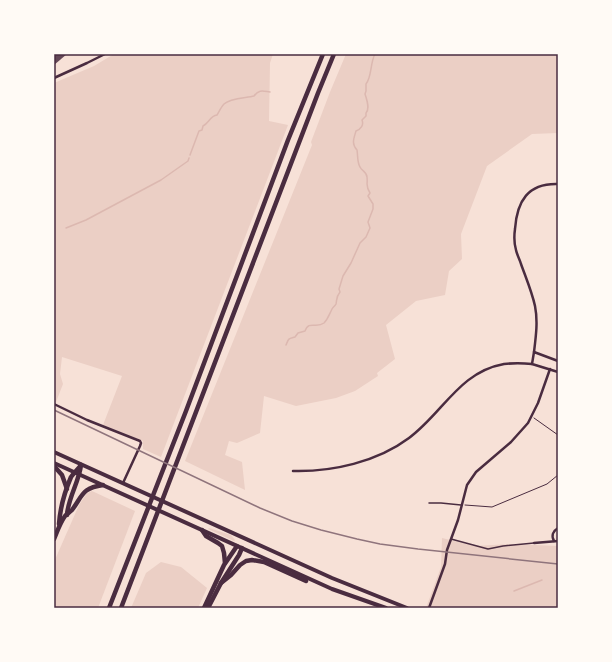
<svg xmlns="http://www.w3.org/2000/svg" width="612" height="662" font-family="Poppins,sans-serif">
	<rect width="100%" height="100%" fill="#f7e1d7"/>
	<g fill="#ebcfc5">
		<path d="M114 54H273L270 63 269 121 288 125 161 457 143 449V441L103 425 122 376 62 357 60 374 63 384 56 402H54V83L94 66Z"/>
		<path d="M346 54H558V133L532 134 487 166 461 234 462 259 449 271 445 295 416 301 386 325 395 359 377 373 378 376 355 391 336 398 296 406 264 396 260 433 237 443 229 441 225 455 242 462 245 490 185 461 312 145 311 142 330 92Z"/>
		<path d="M92 491 135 511 98 608H54V562L79 505 87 493Z"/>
		<path d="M209 528 231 535 235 540 234 541 208 529Z"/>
		<path d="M442 538 475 546 511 544 558 546V608H426L441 567Z"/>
		<path d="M161 562 181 567 207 588 198 608H131L146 573Z"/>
	</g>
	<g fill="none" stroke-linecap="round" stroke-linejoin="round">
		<g stroke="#dcb8b0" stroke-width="1.5">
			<path d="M190 155 199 131 202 130 203 126C209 123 210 116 217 115 219 112 221 107 224 104 230 98 246 98 254 96 259 89 263 91 270 92"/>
			<path d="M66 228 86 220 161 180 188 161 189 158"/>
			<path d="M286 345C289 338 288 339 295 337L298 333 305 331C309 320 316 329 324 323 328 319 329 315 332 309 333 307 335 306 336 304 337 299 336 297 340 292L339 289 343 276 351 263 360 243 366 237 370 228 368 222 373 209V204L368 196 370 193C365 185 368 185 367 177 367 172 362 171 360 167 357 162 358 156 357 150 351 144 354 138 356 131 361 129 364 125 362 120L366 116V113C370 109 367 100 365 94L366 91V84C372 77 370 63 375 54"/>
			<path d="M514 591 542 580"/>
		</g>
	</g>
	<path fill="#644757" d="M54 54H67L54 65Z"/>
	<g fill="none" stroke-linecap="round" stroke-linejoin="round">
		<g stroke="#4a2c40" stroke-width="1">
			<path d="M534 418 558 435"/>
			<path d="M465 505 492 507 547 484 558 475"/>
		</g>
		<g stroke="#4a2c40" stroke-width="1.5">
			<path d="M429 503H441L461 505"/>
			<path d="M451 539 488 549 503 546 534 543"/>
		</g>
		<g stroke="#4a2c40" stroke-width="2.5">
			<path d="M54 78 87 63 105 54"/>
			<path d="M534 352C536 336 538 321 535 306 532 292 526 278 521 264 520 260 517 255 516 250 514 243 514 236 515 229 517 201 528 183 558 184"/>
			<path d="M558 361 534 352 532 364 558 372"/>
			<path d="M54 404 87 420 140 441 141 443 140 446 123 483"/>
			<path d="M293 471C332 472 377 462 409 438 443 413 459 372 504 364 513 363 522 363 532 364"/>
			<path d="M554 541C551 536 553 531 558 528"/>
			<path d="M534 543 558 541"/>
			<path d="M429 608 445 564 447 550 458 520 467 485 476 472 511 442 528 423 538 403 550 369"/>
		</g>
		<g stroke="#4a2c40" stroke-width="4">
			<path d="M54 452 332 578 407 608"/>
			<path d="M54 463 332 589 386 608"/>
		</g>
		<g stroke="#4a2c40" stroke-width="4.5">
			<path d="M54 466 62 475 67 489"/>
			<path d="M67 515C68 498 79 482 81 465"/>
			<path d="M59 524C60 510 65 491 71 477 74 473 78 469 81 465"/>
			<path d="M202 530 206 536 218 543 222 546 224 553 225 563"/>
			<path d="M54 539C57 532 60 523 65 516 67 514 70 512 72 510 83 495 82 488 103 485"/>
			<path d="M221 583 231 575 240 565 246 561 252 560 264 562 306 581"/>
			<path d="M109 608 186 411 288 140 323 54"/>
			<path d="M121 608 318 93 334 54"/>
			<path d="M204 608 224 565 237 546"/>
			<path d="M208 608 221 583 239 555 242 548"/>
		</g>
		<path stroke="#8f747c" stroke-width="1.5" d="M54 410 260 508 292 521 321 530 357 539 380 544 418 549 558 564"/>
	</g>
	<rect width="612" height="662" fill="none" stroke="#fffaf5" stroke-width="110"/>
	<rect x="55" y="55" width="502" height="552" fill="none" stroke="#4a2c40" stroke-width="1.5"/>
</svg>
